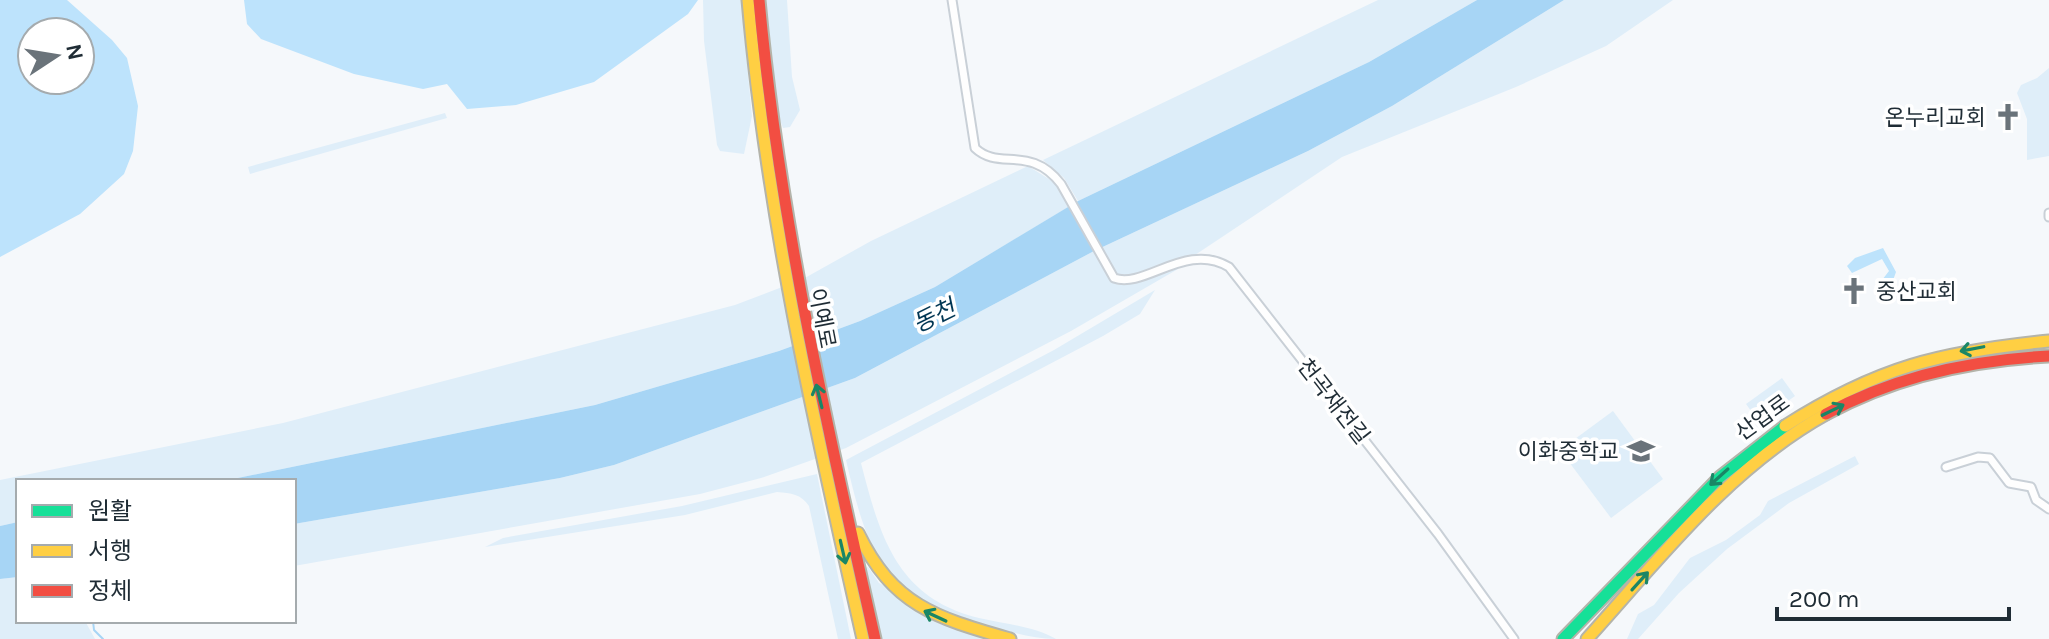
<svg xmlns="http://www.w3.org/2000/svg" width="2049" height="639" font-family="Karla,'Noto Sans KR',sans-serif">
	<rect width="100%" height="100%" fill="#f5f8fb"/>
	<g fill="#dfeef9">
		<path d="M703 0H741L752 116 744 154 720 151 717 145 704 41Z"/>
		<path d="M766 0H787L792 77 800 110 790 127 783 128 778 115Z"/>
		<path d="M1378 0H1477L1369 62 1078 201 1064 178 1043 160Z"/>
		<path d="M1564 0H1673L1606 46 1516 87 1342 157 1195 255 1128 276 1106 273 1118 285 1177 266 1178 269 1071 331 846 448 761 478 700 494 294 566V524L560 478 614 465 855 378 1094 251 1308 151 1392 106Z"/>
		<path d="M2049 68V156L2027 160V119L2017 93 2021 85 2037 78Z"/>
		<path d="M445 113 447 118 250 174 248 167Z"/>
		<path d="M1028 166 1057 184 1070 206 935 287 860 321 779 351 595 405 223 481H18V522L0 526V480L283 423 735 305 803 279 871 241Z"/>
		<path d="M1155 290 1140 314 1103 336 861 463C880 537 897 598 979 618 1005 624 1033 626 1056 639 1033 639 1012 632 990 627 885 603 868 556 846 460L1054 350Z"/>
		<path d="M1782 378 1795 396 1759 422 1746 404Z"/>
		<path d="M1613 411 1663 479 1611 518 1560 450Z"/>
		<path d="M1855 456 1859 464 1789 503 1727 549 1679 593 1638 639H1627L1638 614 1654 605 1690 558 1726 540 1760 515 1768 501Z"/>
		<path d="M817 474 851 639H838L809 506C801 494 791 493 777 492L685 515 485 547 503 538 682 506Z"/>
		<path d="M868 567 879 583 995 639H882L865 568Z"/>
		<path d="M18 577V621H85L95 639H0V579Z"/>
	</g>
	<g fill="#bde3fc" fill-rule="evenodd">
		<path d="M0 0H67L112 40 127 58 138 106 133 151 124 174 80 214 0 257ZM80 32V80H32V32Z"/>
		<path d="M244 0H698L688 14 594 82 516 105 467 109 447 84 423 89 354 74 261 39 247 24Z"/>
		<path d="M1883 248 1896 272 1888 294 1881 292 1879 284 1889 271 1882 259 1852 273 1847 266 1855 258Z"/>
	</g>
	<g fill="#a7d5f5">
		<path d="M1477 0H1564L1392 106 1308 151 1094 251 855 378 614 465 560 478 294 524V481H223L595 405 779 351 860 321 935 287 1078 201 1369 62Z"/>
		<path d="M18 522V577L0 579V526Z"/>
	</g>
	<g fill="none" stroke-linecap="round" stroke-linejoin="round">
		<path stroke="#a7d5f5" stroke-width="2" d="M93 621 94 630 103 639"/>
		<g stroke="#c9d0d7" stroke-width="11">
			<g id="street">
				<path d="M952 0 975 148C999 171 1030 144 1061 184L1114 278C1145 289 1186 241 1229 267L1438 534 1514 639"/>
				<path d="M2049 213V217"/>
				<path d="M1946 467 1978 457 1990 458 2009 483 2031 487 2036 500 2049 509"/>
			</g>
		</g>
		<g stroke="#b4b4aa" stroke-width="15">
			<path id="fast" d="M1563 639 1720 477 1785 426"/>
		</g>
		<g stroke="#b4b4aa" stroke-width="15">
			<g id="slow">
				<path d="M748 0C767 217 815 427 863 639"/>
				<path d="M1785 426C1878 367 1940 352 2049 341"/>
				<path d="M858 533C893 606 937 618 1010 639"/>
				<path d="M1587 639C1660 558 1729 468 1826 414"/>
			</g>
		</g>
		<g stroke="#b4b4aa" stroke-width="15">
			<g id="jam">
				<path d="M759 0C779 217 827 427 875 639"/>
				<path d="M1826 414C1895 376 1971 360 2049 356"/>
			</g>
		</g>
		<use href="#street" stroke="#fefefe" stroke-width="7"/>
		<use href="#fast" stroke="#16e098" stroke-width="11"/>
		<use href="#slow" stroke="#ffcf43" stroke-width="11"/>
		<use href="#jam" stroke="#f24e42" stroke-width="11"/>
	</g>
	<defs><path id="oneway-shaft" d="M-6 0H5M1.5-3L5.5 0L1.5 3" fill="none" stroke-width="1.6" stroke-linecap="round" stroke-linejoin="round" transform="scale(2)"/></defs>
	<g stroke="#1a8666">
		<use href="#oneway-shaft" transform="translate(1972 349) rotate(169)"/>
		<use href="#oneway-shaft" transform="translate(819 396) rotate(-104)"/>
		<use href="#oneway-shaft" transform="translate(1833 410) rotate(-26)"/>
		<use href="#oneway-shaft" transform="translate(1719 477) rotate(138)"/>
		<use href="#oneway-shaft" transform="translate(843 552) rotate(77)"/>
		<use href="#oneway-shaft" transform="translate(1640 581) rotate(-48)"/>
		<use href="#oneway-shaft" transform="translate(935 616) rotate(-155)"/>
	</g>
	<defs>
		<g id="church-bare" transform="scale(2.16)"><path d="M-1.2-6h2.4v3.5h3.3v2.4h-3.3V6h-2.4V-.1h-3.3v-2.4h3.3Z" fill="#6a737a" stroke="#fff" stroke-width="2.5" paint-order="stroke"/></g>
		<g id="school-bare" transform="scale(2.16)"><path d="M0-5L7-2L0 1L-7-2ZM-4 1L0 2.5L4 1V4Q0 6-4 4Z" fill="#6a737a" stroke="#fff" stroke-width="2.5" paint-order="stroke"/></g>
	</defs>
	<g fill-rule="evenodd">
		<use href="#church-bare" x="2008" y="117"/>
		<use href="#church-bare" x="1854" y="291"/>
		<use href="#school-bare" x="1641" y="451"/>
	</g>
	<g text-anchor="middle" stroke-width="7" stroke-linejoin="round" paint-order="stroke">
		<g font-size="22" fill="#1f2c35" stroke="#fff" text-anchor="end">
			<text x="1986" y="125">온누리교회</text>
			<text x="1876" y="299" text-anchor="start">중산교회</text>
			<text x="1619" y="459">이화중학교</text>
		</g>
		<g font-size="22" fill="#1f2c35" stroke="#fff">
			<text transform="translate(823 318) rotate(79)" y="8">이예로</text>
			<text transform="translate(1334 401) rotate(52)" y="8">천곡재전길</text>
			<text transform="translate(1762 417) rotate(-36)" y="8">산업로</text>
		</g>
		<g font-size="24" font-style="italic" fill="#003653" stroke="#fff">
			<text transform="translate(934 316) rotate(-26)" y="8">동천</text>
		</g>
	</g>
	<rect x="16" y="479" width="280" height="144" fill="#ffffff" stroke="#a5abae" stroke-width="2"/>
	<rect x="32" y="505" width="40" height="12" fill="#16e098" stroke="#a5abae" stroke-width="2"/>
	<text x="88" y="519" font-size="24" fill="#1f2c35">원활</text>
	<rect x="32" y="545" width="40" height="12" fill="#ffcf43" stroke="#a5abae" stroke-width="2"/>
	<text x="88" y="559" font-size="24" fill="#1f2c35">서행</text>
	<rect x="32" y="585" width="40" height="12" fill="#f24e42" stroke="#a5abae" stroke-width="2"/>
	<text x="88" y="599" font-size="24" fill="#1f2c35">정체</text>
	<g transform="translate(56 56) rotate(78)"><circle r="38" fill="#ffffff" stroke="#a5abae" stroke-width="2"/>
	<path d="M0-6L14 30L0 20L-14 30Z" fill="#6a737a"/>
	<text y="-12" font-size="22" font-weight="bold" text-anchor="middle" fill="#1f2c35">N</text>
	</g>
	<path d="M1777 607v12h232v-12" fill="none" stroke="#1f2c35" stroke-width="4"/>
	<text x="1789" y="607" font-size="24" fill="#1f2c35" stroke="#ffffff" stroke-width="6" paint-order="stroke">200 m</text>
</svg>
